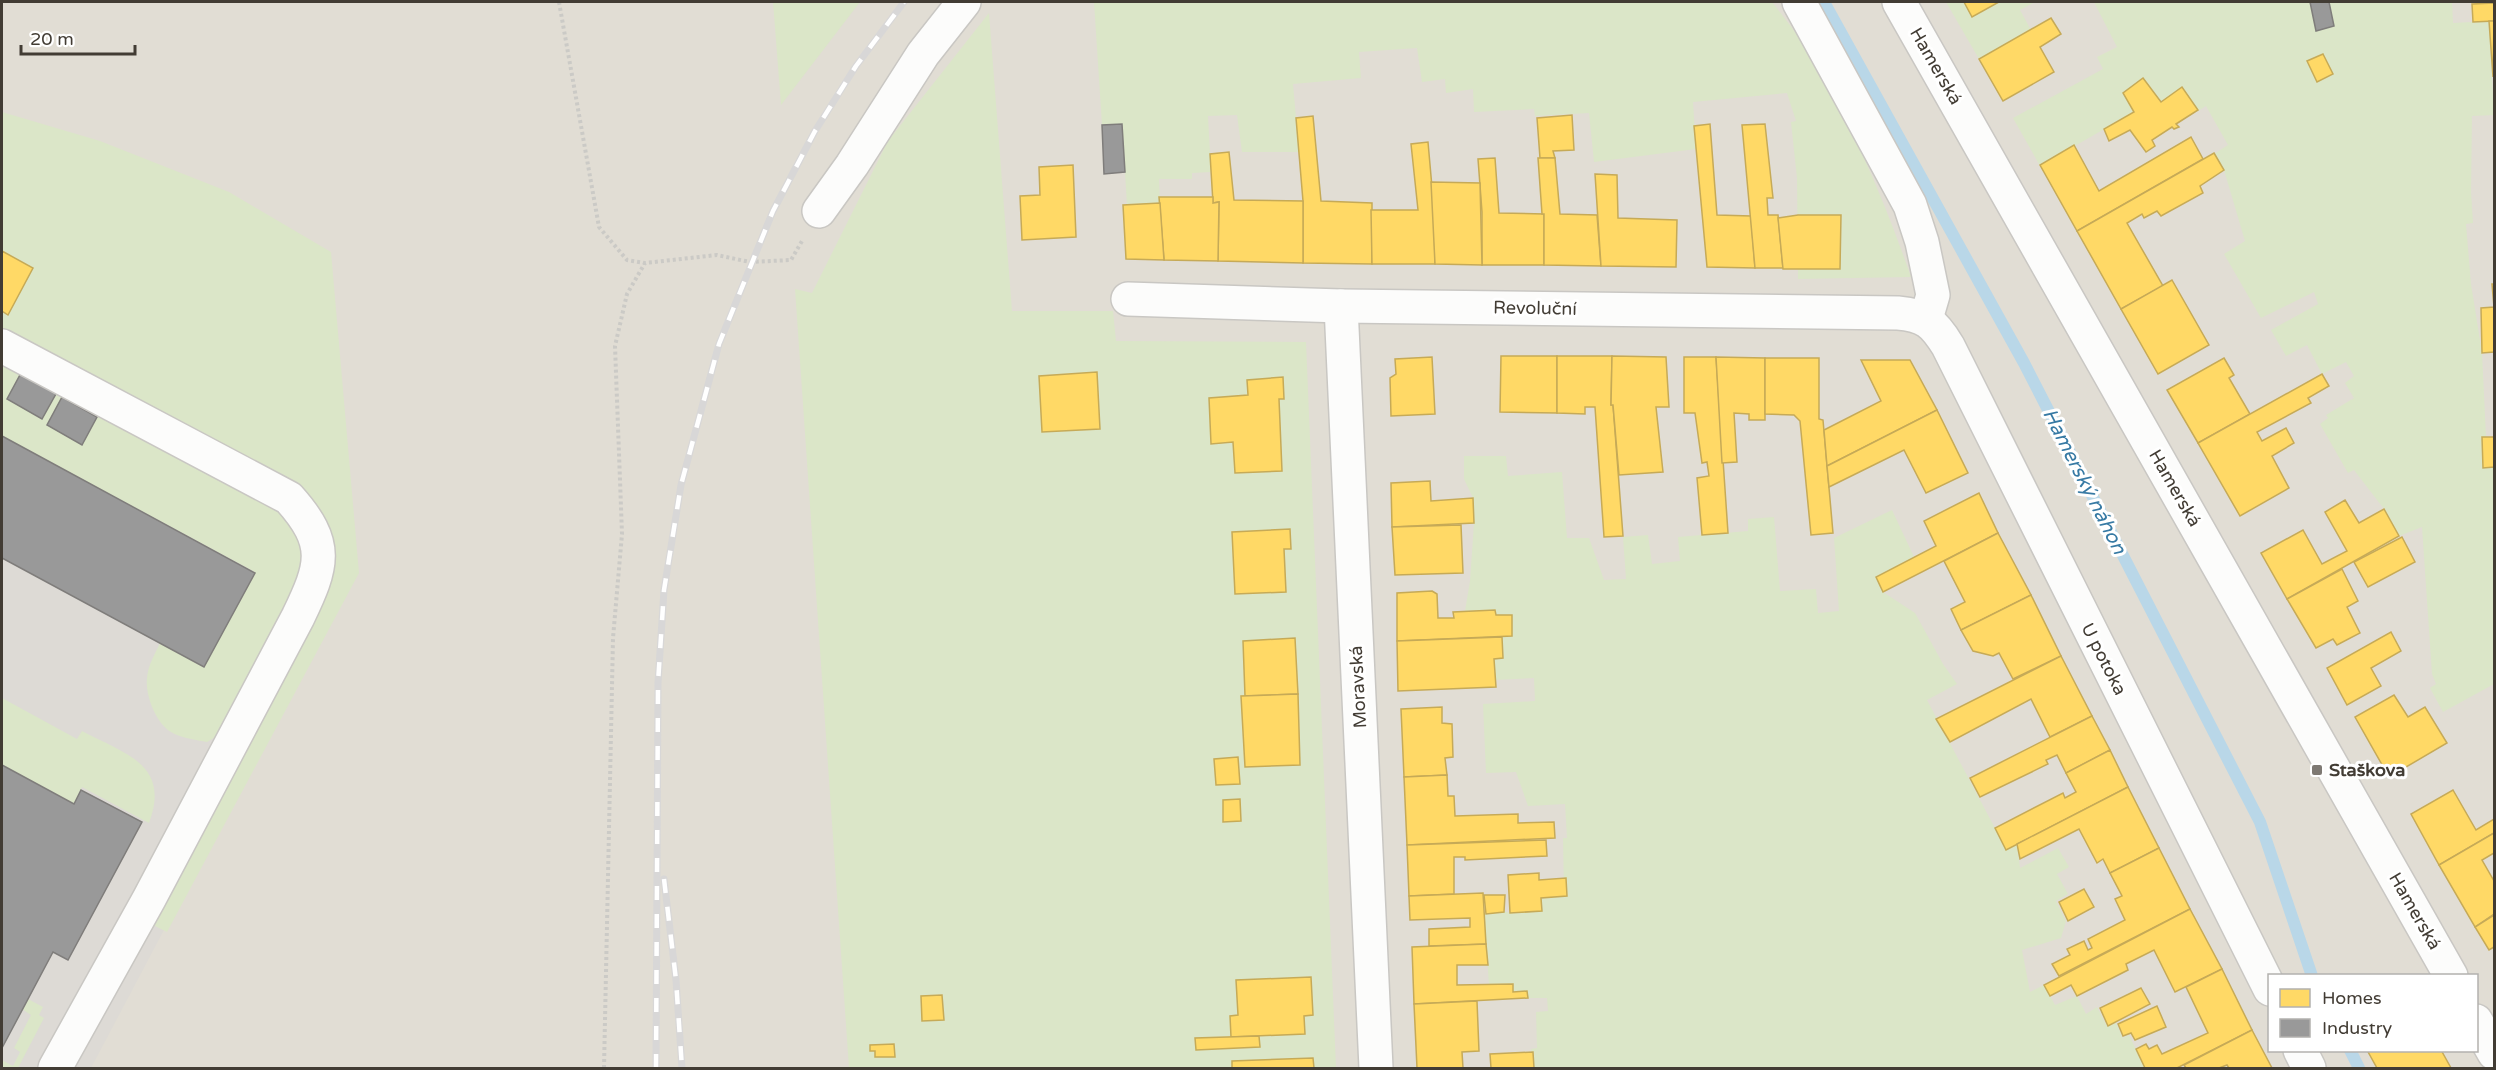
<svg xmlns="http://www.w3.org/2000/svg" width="2496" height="1070" font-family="'Varela Round',sans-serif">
	<rect width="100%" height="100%" fill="#edebe7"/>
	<path fill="#e1ddd4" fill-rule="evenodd" d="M2 2H2494V1068H2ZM2270 976H2476V1050H2270Z"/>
	<path fill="#dddad5" d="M2 333 316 514 148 922 164 930 91 1068H2Z"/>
	<g fill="#dbe6c8">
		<path d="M773 2H860L781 105Z"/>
		<path d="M1094 2H1772C1786 20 1801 38 1812 58 1853 126 1885 202 1911 277L1798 279 1797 178 1791 122 1796 121 1787 93 1693 102 1696 149 1594 162 1589 113 1535 116 1534 109 1474 112 1473 89 1446 93 1445 79 1422 82 1417 48 1359 52 1361 78 1293 84 1299 152H1242L1237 115 1208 116 1211 172 1192 173V179H1159L1160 203 1127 205 1122 124 1102 125Z"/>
		<path d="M1946 2H1964L1972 17 1999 2H2035L2020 10 2031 30 1979 59Z"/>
		<path d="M2094 2H2452L2453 23 2489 21 2494 115 2472 116 2471 192 2473 223 2466 224 2471 284 2482 353 2486 437 2482 438 2483 467H2494V684L2443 712 2430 688 2436 684 2432 674 2422 527 2399 536 2384 509 2354 470 2348 473 2320 424 2328 418 2326 415 2354 398 2345 383 2354 376 2346 362 2322 374 2307 345 2286 356 2271 330 2318 304 2314 292 2261 318 2224 254 2245 241 2224 170 2214 154 2228 145 2206 106 2198 111 2182 88 2162 103 2143 79 2123 94 2134 112 2040 166 2013 118 2103 69 2097 57 2117 47Z"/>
		<path d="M989 13 1012 311H1113L1116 341 1306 342 1336 1068H849L795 289 812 293 888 141Z"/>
		<path d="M2 112 100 141 229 192 331 252 359 573 167 932 147 922 327 534 2 333Z"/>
		<path d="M2 367 14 368 273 504 303 539 306 572 219 735 207 742C197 740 180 738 171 732 156 723 145 695 147 678 148 665 155 654 160 643L204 666 255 572 2 436Z"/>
		<path d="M1464 456H1506L1508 476 1562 472 1567 538H1589L1604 580 1626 579 1623 537 1648 535 1652 564 1680 561 1678 537 1748 531V519L1774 517 1780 591 1816 589 1818 613 1839 611 1834 538 1892 510 1914 557 1883 592 1915 613 1943 664 1957 684 1927 700 2006 849 2017 844 2020 868 2058 848 2069 867 2057 874 2068 894 2056 901 2066 921 2061 938 2022 950 2030 992 2044 985 2055 1005 2077 996 2086 1014 2097 1007 2107 1026 2116 1023 2123 1038 2129 1035 2145 1068 1532 1067 1531 1049 1537 1048 1536 1012 1548 1011 1547 998H1528L1513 992V984L1489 985 1484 912 1503 911 1510 913 1539 895 1564 894 1563 838H1567L1565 804 1528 806 1516 772 1486 773 1483 704 1535 701 1534 678 1494 680 1490 638 1512 636V615H1496L1495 610 1465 611 1470 581 1474 523 1473 498 1464 479Z"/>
		<path d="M2 698 77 739 82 731C125 754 171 764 149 823L82 787 74 804 2 765Z"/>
		<path d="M28 999 43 1007 39 1015 44 1018 18 1068H2V1060L13 1066 20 1052 14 1048 31 1015 22 1009Z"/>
	</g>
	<g fill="#ffd966" stroke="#c6aa57" stroke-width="1.5">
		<path d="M1964 2H1999L1972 17Z"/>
		<path d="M2494 3V21L2473 22 2472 4Z"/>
		<path d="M2051 18 2061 34 2040 47 2054 72 2003 101 1979 59Z"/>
		<path d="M2489 21H2494L2493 77Z"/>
		<path d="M2323 54 2333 74 2317 82 2307 61Z"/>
		<path d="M2143 78 2161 102 2182 87 2198 110 2176 124 2179 127 2174 129 2172 127 2152 140 2155 146 2146 152 2130 130 2109 141 2104 129 2134 112 2123 93Z"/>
		<path d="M1572 115 1574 150 1553 151 1555 158H1540L1537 118Z"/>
		<path d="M1313 116 1321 201 1372 203V264L1303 263V201L1296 118Z"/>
		<path d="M1710 124 1717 215 1751 216 1755 268 1707 267 1694 126Z"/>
		<path d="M1765 124 1773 198H1767L1768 215H1778L1783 268H1755L1742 125Z"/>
		<path d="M2191 137 2203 159 2077 231 2040 165 2074 145 2099 191Z"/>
		<path d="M1428 142 1434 210 1435 264H1372L1371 210H1418L1411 144Z"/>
		<path d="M1229 152 1234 200 1303 201V263L1218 261 1219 202 1213 203 1210 154Z"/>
		<path d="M2214 153 2224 170 2200 186 2203 193 2161 216 2157 211 2144 218 2142 214 2127 223 2163 286 2121 309 2077 231Z"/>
		<path d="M1495 158 1499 213 1544 214V265H1482V212L1478 159Z"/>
		<path d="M1538 158H1555L1560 214 1597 215 1601 266 1544 265V214H1542Z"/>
		<path d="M1073 165 1076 237 1022 240 1020 196 1040 195 1039 167Z"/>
		<path d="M1595 174 1617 175 1618 218 1677 220 1676 267 1601 266Z"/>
		<path d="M1431 182 1480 183 1482 265 1435 264Z"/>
		<path d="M1159 197H1213V203L1219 202 1218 261 1164 260Z"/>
		<path d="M1160 203 1164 260 1126 259 1123 205Z"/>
		<path d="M1798 215H1841L1840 269H1783L1778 218Z"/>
		<path d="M2 251 33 268 8 315 2 311Z"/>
		<path d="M2172 280 2209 345 2158 374 2121 309Z"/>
		<path d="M2492 284H2494V352L2482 353 2481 308 2494 307Z"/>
		<path d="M1501 356H1557V413L1500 412Z"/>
		<path d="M1557 356H1612L1611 405H1613L1623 536 1604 537 1595 407H1585V414L1557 413Z"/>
		<path d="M1612 356 1666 357 1669 407H1656L1663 472 1619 475 1613 405H1611Z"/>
		<path d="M1432 357 1435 414 1391 416 1390 378 1396 374 1395 359Z"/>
		<path d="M1684 357H1716L1728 533 1702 535 1697 478 1709 476 1707 462 1702 463 1695 413H1684Z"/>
		<path d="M1716 357 1765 358V420H1749V414L1734 413 1737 462 1722 463Z"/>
		<path d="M1765 358H1819V419L1823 420 1833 533 1811 535 1800 421 1794 415 1765 414Z"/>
		<path d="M2224 358 2234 375 2229 378 2250 414 2198 443 2167 390Z"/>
		<path d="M1861 360H1910L1937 410 1827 466 1824 430 1881 401Z"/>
		<path d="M1097 372 1100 429 1042 432 1039 376Z"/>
		<path d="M2322 374 2329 386 2308 398 2311 403 2257 432 2262 441 2286 428 2294 443 2272 456 2289 488 2240 516 2198 443Z"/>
		<path d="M1283 377 1284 399H1279L1282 471 1235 473 1233 442 1211 444 1209 398 1248 395 1247 380Z"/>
		<path d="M1937 410 1968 473 1926 493 1904 450 1829 487 1827 466Z"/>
		<path d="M2482 437H2494V467L2483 468Z"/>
		<path d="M1430 481 1431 501 1473 498 1474 523 1392 527 1391 483Z"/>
		<path d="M1979 493 1998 533 1883 592 1876 577 1936 546 1924 521Z"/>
		<path d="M2345 500 2359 523 2384 509 2399 536 2287 599 2261 553 2303 530 2322 564 2347 551 2325 512Z"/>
		<path d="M1461 525 1463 573 1395 575 1392 527Z"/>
		<path d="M1290 529 1291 549H1284L1286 592 1235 594 1232 532Z"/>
		<path d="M1998 533 2031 595 1961 630 1951 609 1965 602 1944 561Z"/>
		<path d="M2402 537 2415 562 2368 587 2354 562Z"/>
		<path d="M2342 569 2358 601 2347 607 2360 633 2337 645 2333 639 2316 648 2287 599Z"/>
		<path d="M1432 591 1437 594 1438 618H1454L1453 612 1495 610 1496 615H1512V636L1397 641V593Z"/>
		<path d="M2031 595 2061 656 2013 679 1999 653 1993 656 1973 651 1961 630Z"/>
		<path d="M2391 632 2401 651 2371 668 2381 686 2347 705 2327 668Z"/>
		<path d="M1502 637 1503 658 1494 659 1496 687 1398 691 1397 641Z"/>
		<path d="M1295 638 1298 694 1245 696 1243 641Z"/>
		<path d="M2061 656 2092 716 2050 737 2031 699 1950 742 1936 719Z"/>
		<path d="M1298 694 1300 765 1245 767 1241 696Z"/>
		<path d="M2394 695 2408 717 2425 707 2447 743 2389 777 2355 717Z"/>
		<path d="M1442 707V723L1452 724 1453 757 1445 758 1447 775 1404 777 1401 709Z"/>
		<path d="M2092 716 2110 750 2066 773 2057 755 2046 760 2048 764 1980 797 1970 778Z"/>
		<path d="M2110 750 2128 787 2006 850 1995 828 2063 793 2065 798 2076 792 2066 773Z"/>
		<path d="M1238 757 1240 784 1216 785 1214 759Z"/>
		<path d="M1447 775 1448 796H1454L1455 816 1518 814V823L1554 822 1555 838 1407 845 1404 777Z"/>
		<path d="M2128 787 2159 848 2110 873 2103 859 2097 863 2079 829 2020 859 2017 844Z"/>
		<path d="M2453 790 2476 830 2494 819V833L2439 865 2411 814Z"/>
		<path d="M1240 799 1241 821 1223 822V800Z"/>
		<path d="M2494 833V853L2482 860 2494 881V914L2475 927 2439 865Z"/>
		<path d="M1546 840 1547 856 1465 860V857H1454V894L1409 896 1407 845Z"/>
		<path d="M2159 848 2190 909 2059 976 2052 964 2070 955 2067 949 2084 941 2088 950 2092 948 2088 939 2125 920 2115 899 2122 896 2110 873Z"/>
		<path d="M1539 873V880L1566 878 1567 896 1541 898 1542 911 1510 913 1508 875Z"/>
		<path d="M2084 889 2094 907 2068 921 2059 902Z"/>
		<path d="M1483 893 1486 944 1429 946V929L1470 927V918L1410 920 1409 896Z"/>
		<path d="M1484 895H1505L1504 912 1486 914Z"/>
		<path d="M2190 909 2222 969 2175 992 2154 950 2126 964 2128 970 2077 996 2071 985 2050 996 2044 985Z"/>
		<path d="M2494 915V947L2489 950 2475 927Z"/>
		<path d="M1486 944 1488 965H1457V985L1513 984V992L1527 991 1528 998 1414 1004 1412 947Z"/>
		<path d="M2222 969 2252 1030 2177 1068H2145L2136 1049 2146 1044 2149 1049 2157 1045 2162 1054 2208 1033 2186 987Z"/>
		<path d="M1311 977 1313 1015 1304 1016 1305 1034 1231 1037 1230 1016 1238 1015 1236 980Z"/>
		<path d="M2141 988 2150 1004 2108 1026 2100 1008Z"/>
		<path d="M942 995 944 1020 922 1021 921 996Z"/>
		<path d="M1477 1001 1479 1051 1462 1052 1463 1068H1417L1414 1004Z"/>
		<path d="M2157 1006 2166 1027 2135 1040 2131 1033 2123 1036 2118 1024Z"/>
		<path d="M2252 1030 2272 1068H2229L2227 1065 2219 1068H2186L2184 1065Z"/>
		<path d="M1259 1036 1260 1047 1196 1050 1195 1038Z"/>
		<path d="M894 1044 895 1057H875V1051H870V1045Z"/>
		<path d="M2367 1050H2441L2451 1068H2377Z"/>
		<path d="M1533 1052 1534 1068H1491L1490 1054Z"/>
		<path d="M1313 1058 1314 1068H1232V1061Z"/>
	</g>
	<g fill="#999" stroke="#7f7d7b" stroke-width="1.5">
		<path d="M2310 2H2329L2334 26 2316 31Z"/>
		<path d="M1122 124 1125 172 1104 174 1102 125Z"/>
		<path d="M21 373 57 392 42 419 7 399Z"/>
		<path d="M62 397 97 417 82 445 47 425Z"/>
		<path d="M2 436 255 573 204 667 2 558Z"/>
		<path d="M2 765 74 804 81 790 142 822 68 960 53 952 2 1048Z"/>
	</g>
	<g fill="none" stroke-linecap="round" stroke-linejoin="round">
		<g stroke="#b9d7e8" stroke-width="12">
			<path d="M1824 2 2024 363 2260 822 2312 976"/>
			<path d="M2350 1050 2359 1068"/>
		</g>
		<g stroke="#c9c7c3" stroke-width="36">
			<g id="minor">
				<path d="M1799 2 1910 205 1922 242 1933 295 1926 319"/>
				<path d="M1899 2 2451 976"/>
				<path d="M819 211 852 165 923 54 964 2"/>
				<path d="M1128 299 1341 306 1898 313C1925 315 1934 323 1948 346L2270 989"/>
				<path d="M1341 306 1376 1068"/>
				<path d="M2 346 289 498C330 544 323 565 298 617L149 899 55 1068"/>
				<path d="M2476 1021 2494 1053"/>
				<path d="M2300 1050 2309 1068"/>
			</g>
		</g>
		<g stroke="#cbcac6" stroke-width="4" stroke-dasharray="3 3" stroke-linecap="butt">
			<path d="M559 2 599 227 627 260 645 263 717 255 750 262 791 260 802 241"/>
			<path d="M604 1068 613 638 622 534 615 346 627 294 645 263"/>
		</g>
		<use href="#minor" stroke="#fcfcfb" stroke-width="33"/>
		<g stroke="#d8d7d7" stroke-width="7">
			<g id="rail">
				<path d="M664 879 676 980 682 1068"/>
				<path d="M656 1068 658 683 664 590 681 485 719 344 773 211 815 131 856 66 904 2"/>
			</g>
		</g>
		<use href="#rail" stroke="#fff" stroke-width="4.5" stroke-dasharray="14" stroke-linecap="butt"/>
	</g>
	<rect fill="#7e7973" stroke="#fff" stroke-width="2" x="2311" y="764" width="12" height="12" rx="3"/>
	<g text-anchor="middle" stroke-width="6" stroke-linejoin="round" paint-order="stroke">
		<g font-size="18" fill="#423c34" stroke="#fff">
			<text transform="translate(1936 66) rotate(60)" y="6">Hamerská</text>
			<text transform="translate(1535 308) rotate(1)" y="6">Revoluční</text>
			<text transform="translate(2175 488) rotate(60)" y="6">Hamerská</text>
			<text transform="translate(2104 659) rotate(63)" y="6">U potoka</text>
			<text transform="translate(1358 687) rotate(-93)" y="6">Moravská</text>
			<text transform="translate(2415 911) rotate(60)" y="6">Hamerská</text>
		</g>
		<g font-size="18" font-weight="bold" fill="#423c34" stroke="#fff" text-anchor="start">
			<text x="2329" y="776">Staškova</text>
		</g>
		<g font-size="20" font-style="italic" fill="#377aa4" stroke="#fff">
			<text transform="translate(2085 481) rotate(63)" y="7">Hamerský náhon</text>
		</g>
	</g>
	<rect width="2496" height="1070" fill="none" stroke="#423c34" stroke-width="6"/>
	<rect x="2268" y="974" width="210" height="78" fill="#ffffff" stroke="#b3b1ae" stroke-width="1.5"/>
	<rect x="2280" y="989" width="30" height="18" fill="#ffd966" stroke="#b3b1ae" stroke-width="1.5"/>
	<text x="2322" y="1004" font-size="18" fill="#423c34">Homes</text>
	<rect x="2280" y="1019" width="30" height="18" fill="#999999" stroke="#b3b1ae" stroke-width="1.5"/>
	<text x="2322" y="1034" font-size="18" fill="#423c34">Industry</text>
	<path d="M21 45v9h114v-9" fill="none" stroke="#423c34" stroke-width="3"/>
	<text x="30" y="45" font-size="18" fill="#423c34" stroke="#ffffff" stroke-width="4.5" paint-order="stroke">20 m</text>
</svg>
